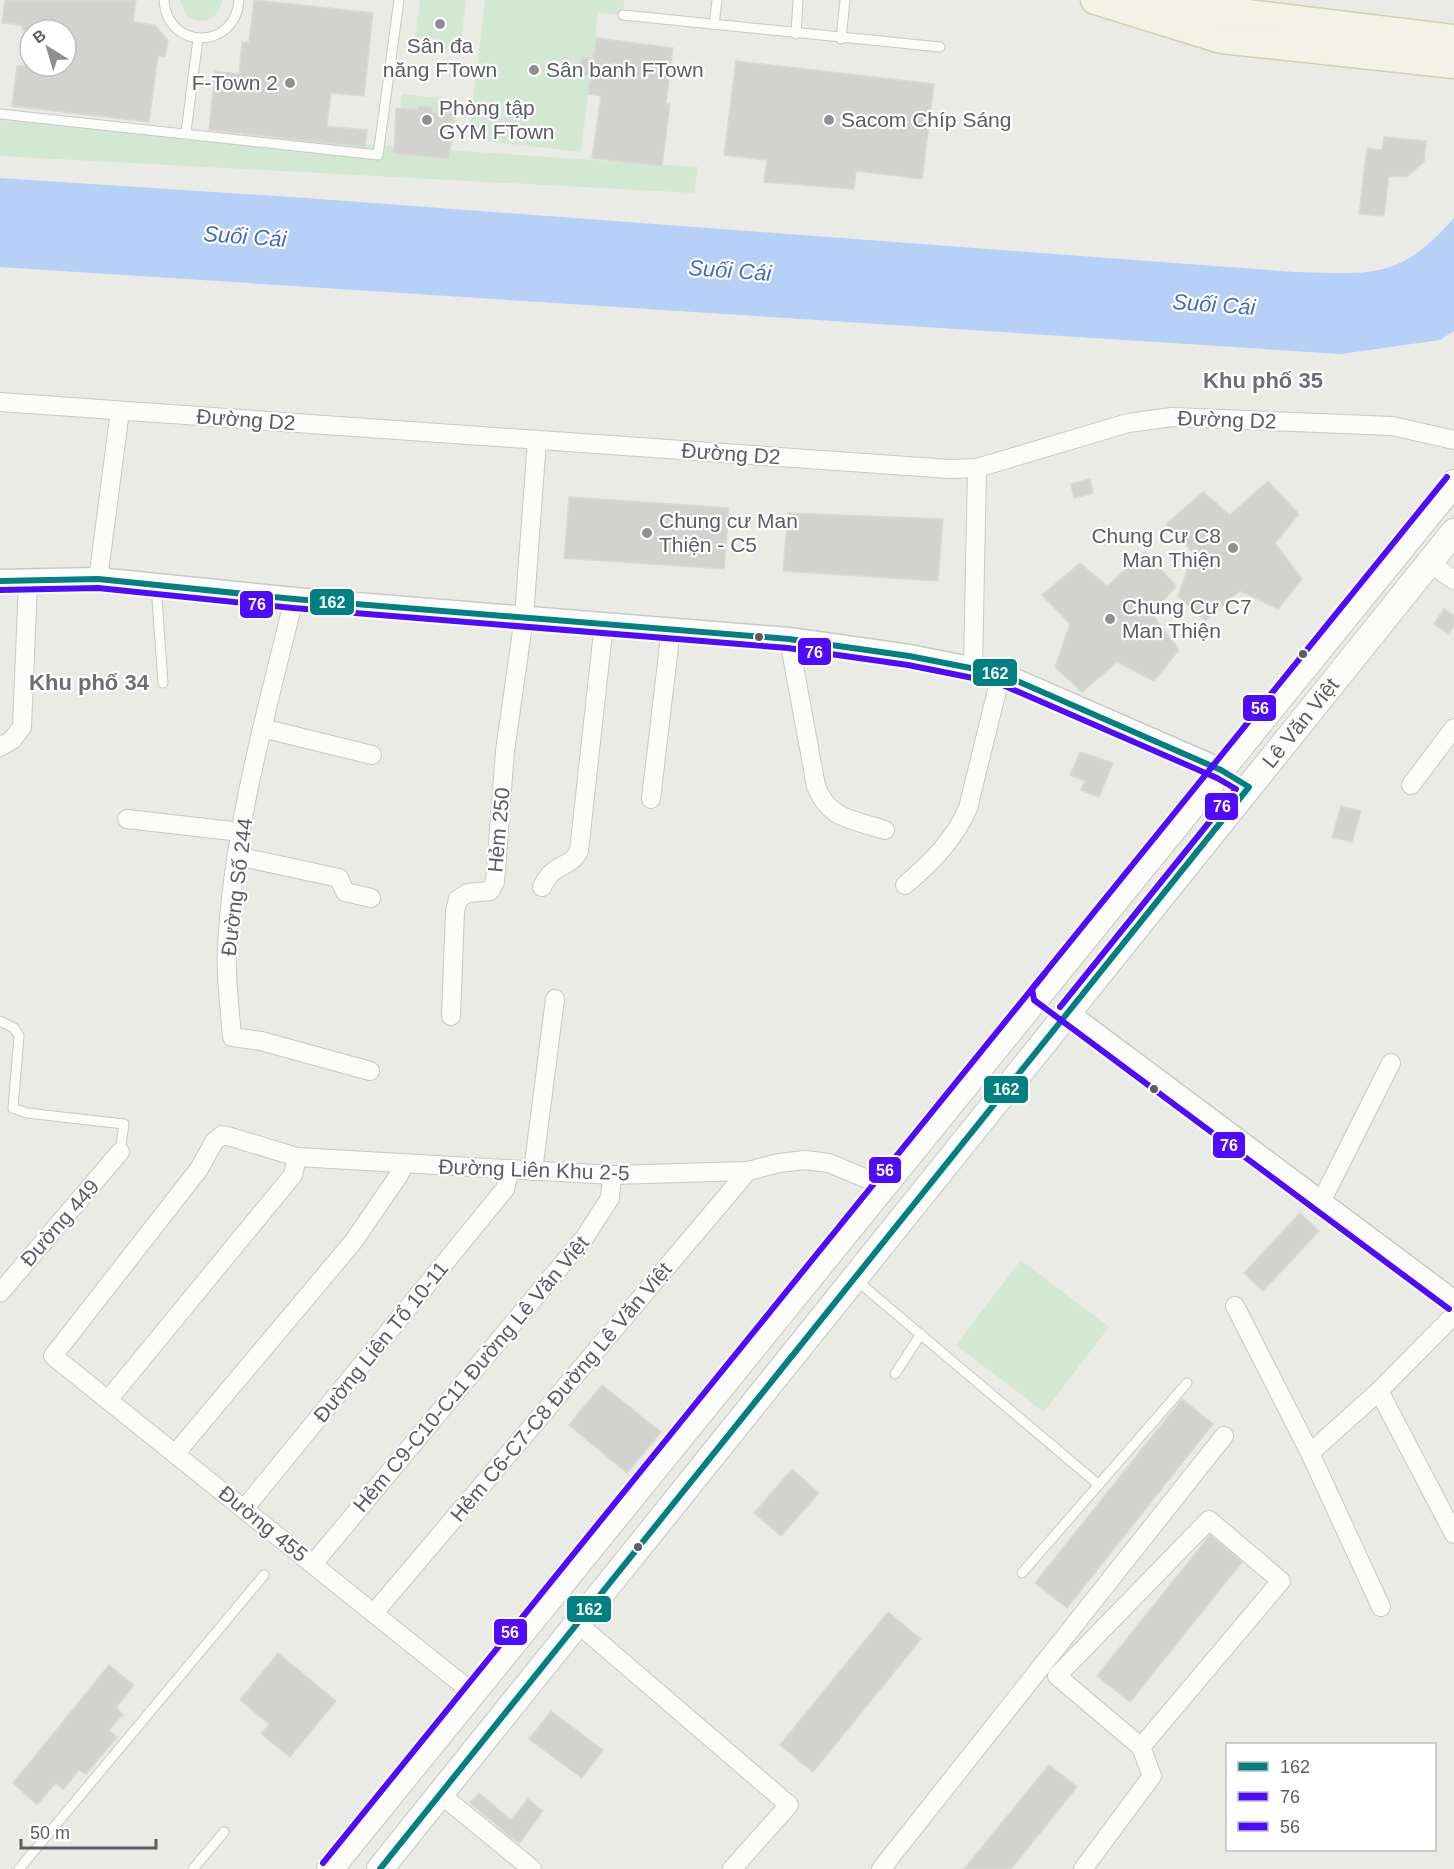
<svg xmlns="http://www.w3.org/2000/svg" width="1454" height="1869" font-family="Arial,sans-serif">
	<rect width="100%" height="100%" fill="#ebebe5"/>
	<g fill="#d2e8d3">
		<path d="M180 0H222V2C218 20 201 27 186 15Z"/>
		<path d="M420 0H466L460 53 414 47Z"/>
		<path d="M485 0H624L623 15 598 13 581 152 468 139Z"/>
		<path d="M402 94 458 100 453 146 397 140Z"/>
		<path d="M0 120 698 167 694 193 0 156Z"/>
		<path d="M1021 1260 1109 1327 1044 1412 956 1345Z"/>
	</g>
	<path fill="#b7d0f7" d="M0 178 306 198 1295 272C1371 274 1400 280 1454 218V331L1440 340 1341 354 0 267Z"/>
	<g fill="#d2d2cf" stroke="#dad9d4" stroke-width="1.5">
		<path d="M5 0H136L133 22 155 25 168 41 165 57 158 56 149 122 12 106 17 66H66V30H22V25L2 23Z"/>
		<path d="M254 0 373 13 364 96 331 93 327 126 367 130 365 147 209 130 215 71 239 74 242 42H249Z"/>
		<path d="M596 38 673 48 666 104H670L662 166 592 158 601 96 588 94 591 77 579 75 582 57 593 59Z"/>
		<path d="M736 61 934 84 922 179 856 171 854 189 764 182 767 160 724 155Z"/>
		<path d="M418 106 432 107V112L454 114 449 159 394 153 396 108 418 110Z"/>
		<path d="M1384 137 1426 141 1424 162 1406 177 1389 176 1384 216 1359 214 1367 148 1382 150Z"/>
		<path d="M1090 479 1093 493 1074 498 1071 484Z"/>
		<path d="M1268 481 1299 514 1275 543 1302 579 1278 609 1240 591 1205 621 1178 596 1193 553 1166 524 1203 492 1230 515Z"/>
		<path d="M569 497 729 508 724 569 564 558Z"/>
		<path d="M788 513 943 519 938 581 783 571Z"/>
		<path d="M1145 552 1176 586 1152 614 1179 650 1154 681 1117 662 1082 692 1055 667 1070 624 1042 595 1080 563 1107 586Z"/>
		<path d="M1444 609 1454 615V626L1449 634 1434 624Z"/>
		<path d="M1080 752 1113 763 1099 797 1081 790 1085 781 1070 775Z"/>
		<path d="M1341 806 1361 811 1352 842 1332 837Z"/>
		<path d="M1300 1213 1319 1231 1263 1291 1244 1273Z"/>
		<path d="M602 1385 661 1432 627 1473 569 1425Z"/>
		<path d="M1182 1399 1213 1424 1067 1608 1035 1583Z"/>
		<path d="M792 1469 819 1493 781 1536 754 1513Z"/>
		<path d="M1210 1535 1242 1562 1130 1702 1097 1676Z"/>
		<path d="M888 1612 921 1639 813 1772 780 1745Z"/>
		<path d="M278 1653 336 1701 290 1757 261 1734 269 1724 240 1700Z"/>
		<path d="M109 1665 134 1685 116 1708 123 1714 109 1730 117 1737 86 1774 79 1770 63 1790 56 1783 37 1805 13 1783Z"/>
		<path d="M551 1711 603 1750 582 1778 529 1739Z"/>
		<path d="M1049 1765 1077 1787 1011 1869H964Z"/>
		<path d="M479 1793 511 1820 528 1799 543 1811 519 1844 470 1803Z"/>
	</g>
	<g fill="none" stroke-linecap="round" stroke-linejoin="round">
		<g stroke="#c8c9c7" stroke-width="11">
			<g id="service">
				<path d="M164 0C167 51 236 50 239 0"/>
				<path d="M623 15 940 47"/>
				<path d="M714 25 717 0"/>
				<path d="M796 34 798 0"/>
				<path d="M841 39 845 0"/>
				<path d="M0 114 378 155 399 0"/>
				<path d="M186 132 198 39"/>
				<path d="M156 585 163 683"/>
				<path d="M0 1021 14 1028 19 1036 13 1108 27 1113 124 1124 120 1152"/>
				<path d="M856 1280 1099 1485"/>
				<path d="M895 1374 921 1334"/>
				<path d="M1022 1573 1187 1383"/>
				<path d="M19 1869 264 1575"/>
				<path d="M193 1869 224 1832"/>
			</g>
		</g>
		<g stroke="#c8c9c7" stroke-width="20">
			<g id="minor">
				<path d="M0 402 950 469 977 468 1128 423 1172 417 1392 426 1454 440"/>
				<path d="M1429 563 1454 580"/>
				<path d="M98 579 120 411"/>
				<path d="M294 599C266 713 233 829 227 947 225 976 230 1008 232 1037L261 1041 370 1071"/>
				<path d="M789 639 816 786C829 820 852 819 885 830"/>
				<path d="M973 668 977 468"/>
				<path d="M262 728 372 755"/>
				<path d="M0 747 12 740 22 727 28 582"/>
				<path d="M1411 785 1454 728"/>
				<path d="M651 799 671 629"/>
				<path d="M127 819 241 832"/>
				<path d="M237 856 339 878 345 892 371 898"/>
				<path d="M905 885C932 862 954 840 968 808L1001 674"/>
				<path d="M542 887C555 860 569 870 579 851L604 623"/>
				<path d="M451 1016 455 911 458 899 468 893 490 891 495 882 505 751 524 617 537 440"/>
				<path d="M533 1171 555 999"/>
				<path d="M1320 1204 1391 1063"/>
				<path d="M0 1293 120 1152"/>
				<path d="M1235 1306 1310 1453 1381 1607"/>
				<path d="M1379 1391 1454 1534"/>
				<path d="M108 1400 293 1175 297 1157"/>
				<path d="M1310 1453 1379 1391 1454 1315"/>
				<path d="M175 1454 353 1242 399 1175 404 1164"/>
				<path d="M244 1509 505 1189 510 1170"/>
				<path d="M313 1564 585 1237 610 1198 612 1175"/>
				<path d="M374 1613 748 1171"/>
				<path d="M577 1623 789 1805 732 1869"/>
				<path d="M473 1693 53 1356 199 1169 214 1142 222 1135 231 1137 297 1157 612 1175 748 1171 779 1163 805 1160 829 1163 884 1186"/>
				<path d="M440 1794 532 1869"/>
				<path d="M881 1869 1224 1436"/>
				<path d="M1083 1869 1152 1776 1141 1747 1057 1676 1209 1520 1281 1581 1141 1747"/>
			</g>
		</g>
		<g stroke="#c8c9c7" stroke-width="25">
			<g id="tertiary">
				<path d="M0 581 98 579 294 599 789 639 909 656 1001 674 1221 770"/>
				<path d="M1067 1013 1454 1302"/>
			</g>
		</g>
		<g stroke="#c6c7c6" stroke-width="28">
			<g id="secondary">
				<path d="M330 1869 1454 483"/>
				<path id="s1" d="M380 1869 1454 532"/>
			</g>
		</g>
		<g stroke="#d3d0b2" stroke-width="31">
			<g id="primary">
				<path d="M1095 0 1221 39 1454 64"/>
				<path d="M1149 5 1223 11 1454 39"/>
			</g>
		</g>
		<use href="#service" stroke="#fcfcfb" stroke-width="9"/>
		<use href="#minor" stroke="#fcfcfb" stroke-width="18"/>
		<use href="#tertiary" stroke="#fcfcfb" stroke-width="22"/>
		<use href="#secondary" stroke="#fcfcfb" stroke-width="26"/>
		<use href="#primary" stroke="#f2f2e7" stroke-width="28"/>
		<g stroke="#fff" stroke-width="10">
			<path id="bus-1" d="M0 581 98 579 294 599 789 639 909 656 1001 674 1221 770 1249 787 380 1869"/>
		</g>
		<g stroke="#fff" stroke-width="10">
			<g id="bus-2">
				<path d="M0 590 98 588 293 608 788 648 908 665 998 683 1217 778 1236 789 1060 1007"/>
				<path d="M1045 973 1032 989 1034 1000 1449 1309"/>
			</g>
		</g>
		<g stroke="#fff" stroke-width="10">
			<path id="bus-3" d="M323 1863 1447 477"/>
		</g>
		<use href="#bus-1" stroke="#008080" stroke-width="6"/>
		<use href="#bus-2" stroke="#4f0aff" stroke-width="6"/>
		<use href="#bus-3" stroke="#4f0aff" stroke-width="6"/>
	</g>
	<g fill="#8d8f90" stroke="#fff" stroke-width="2">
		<circle cx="440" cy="24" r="6"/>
		<circle cx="534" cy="70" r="6"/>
		<circle cx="290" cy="83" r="6"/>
		<circle cx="427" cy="120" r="6"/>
		<circle cx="829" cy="120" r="6"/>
		<circle cx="647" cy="533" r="6"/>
		<circle cx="1233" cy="548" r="6"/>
		<circle cx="1110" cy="619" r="6"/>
	</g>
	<g fill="#5b5d63" stroke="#fff" stroke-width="2">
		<circle cx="759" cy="637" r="5"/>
		<circle cx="1303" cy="654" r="5"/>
		<circle cx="1154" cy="1089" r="5"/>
		<circle cx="638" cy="1547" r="5"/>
	</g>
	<g text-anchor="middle" stroke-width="4.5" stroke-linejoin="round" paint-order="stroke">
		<g font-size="21" fill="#5b5d63" stroke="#fff" text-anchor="start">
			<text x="440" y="53" text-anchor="middle">Sân đa<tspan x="440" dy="24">năng FTown</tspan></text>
			<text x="546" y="77">Sân banh FTown</text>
			<text x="278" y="90" text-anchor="end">F-Town 2</text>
			<text x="439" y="115">Phòng tập<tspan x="439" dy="24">GYM FTown</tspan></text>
			<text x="841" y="127">Sacom Chíp Sáng</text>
			<text x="659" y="528">Chung cư Man<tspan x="659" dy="24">Thiện - C5</tspan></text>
			<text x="1221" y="543" text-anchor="end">Chung Cư C8<tspan x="1221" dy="24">Man Thiện</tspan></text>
			<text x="1122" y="614">Chung Cư C7<tspan x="1122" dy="24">Man Thiện</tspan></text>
		</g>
		<g font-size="21" fill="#5b5d63" stroke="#fff">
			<text transform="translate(246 420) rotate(4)" y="7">Đường D2</text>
			<text transform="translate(1227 420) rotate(2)" y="7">Đường D2</text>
			<text transform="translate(731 454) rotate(4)" y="7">Đường D2</text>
			<text dy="7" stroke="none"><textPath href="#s1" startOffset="1470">Lê Văn Việt</textPath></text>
			<text transform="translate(499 830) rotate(-85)" y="7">Hẻm 250</text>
			<text transform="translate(237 887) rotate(-83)" y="7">Đường Số 244</text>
			<text transform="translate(534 1170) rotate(2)" y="7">Đường Liên Khu 2-5</text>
			<text transform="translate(60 1223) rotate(-49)" y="7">Đường 449</text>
			<text transform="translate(381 1342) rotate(-51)" y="7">Đường Liên Tổ 10-11</text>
			<text transform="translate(471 1374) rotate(-50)" y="7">Hẻm C9-C10-C11 Đường Lê Văn Việt</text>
			<text transform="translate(561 1392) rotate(-50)" y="7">Hẻm C6-C7-C8 Đường Lê Văn Việt</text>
			<text transform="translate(263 1524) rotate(39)" y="7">Đường 455</text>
		</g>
		<g font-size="22" font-style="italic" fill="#426ac4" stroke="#fff">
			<text transform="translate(245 236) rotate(4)" y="8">Suối Cái</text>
			<text transform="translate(730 270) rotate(4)" y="8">Suối Cái</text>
			<text transform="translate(1214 304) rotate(4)" y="8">Suối Cái</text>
		</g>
		<g font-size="22" font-weight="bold" fill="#6b6f75" stroke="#fff">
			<text x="1263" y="388">Khu phố 35</text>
			<text x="89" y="690">Khu phố 34</text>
		</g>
	</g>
	<g stroke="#fff" stroke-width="2">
		<rect x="309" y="588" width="46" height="28" rx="6" fill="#008080"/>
		<rect x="239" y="590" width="35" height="29" rx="6" fill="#4f0aff"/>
		<rect x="797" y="637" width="35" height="29" rx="6" fill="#4f0aff"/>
		<rect x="972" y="658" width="46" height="29" rx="6" fill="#008080"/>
		<rect x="1242" y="694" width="35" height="28" rx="6" fill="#4f0aff"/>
		<rect x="1204" y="792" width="35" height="29" rx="6" fill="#4f0aff"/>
		<rect x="983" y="1075" width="46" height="29" rx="6" fill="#008080"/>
		<rect x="1212" y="1131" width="34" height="28" rx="6" fill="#4f0aff"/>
		<rect x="868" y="1156" width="34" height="28" rx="6" fill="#4f0aff"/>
		<rect x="566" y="1595" width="46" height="28" rx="6" fill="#008080"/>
		<rect x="493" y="1618" width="35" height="28" rx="6" fill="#4f0aff"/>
	</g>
	<g font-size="16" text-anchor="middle" font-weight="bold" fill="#fff">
		<text x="332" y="608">162</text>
		<text x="257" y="610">76</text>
		<text x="814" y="658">76</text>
		<text x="995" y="679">162</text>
		<text x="1260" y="714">56</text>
		<text x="1222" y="812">76</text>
		<text x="1006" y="1095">162</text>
		<text x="1229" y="1151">76</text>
		<text x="885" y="1176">56</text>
		<text x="589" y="1615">162</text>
		<text x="510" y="1638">56</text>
	</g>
	<rect x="1226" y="1743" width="210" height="108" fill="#ffffff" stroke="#bdbec1" stroke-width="1.5"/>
	<rect x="1238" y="1762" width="30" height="9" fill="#008080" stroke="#bdbec1" stroke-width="1.5"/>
	<text x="1280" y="1773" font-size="18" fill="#5b5d63">162</text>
	<rect x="1238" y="1792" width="30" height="9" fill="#4f0aff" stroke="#bdbec1" stroke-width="1.5"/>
	<text x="1280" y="1803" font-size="18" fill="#5b5d63">76</text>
	<rect x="1238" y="1822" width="30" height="9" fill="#4f0aff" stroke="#bdbec1" stroke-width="1.5"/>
	<text x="1280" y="1833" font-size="18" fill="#5b5d63">56</text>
	<g transform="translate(48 48) rotate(323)"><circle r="28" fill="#ffffff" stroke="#bdbec1" stroke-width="1.5"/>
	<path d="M0-4.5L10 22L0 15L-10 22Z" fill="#8d8f90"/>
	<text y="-9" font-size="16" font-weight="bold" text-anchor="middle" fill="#5b5d63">B</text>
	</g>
	<path d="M21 1839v9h135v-9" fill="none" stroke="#5b5d63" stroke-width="3"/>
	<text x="30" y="1839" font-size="18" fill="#5b5d63" stroke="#ffffff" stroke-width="4.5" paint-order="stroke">50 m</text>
</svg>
